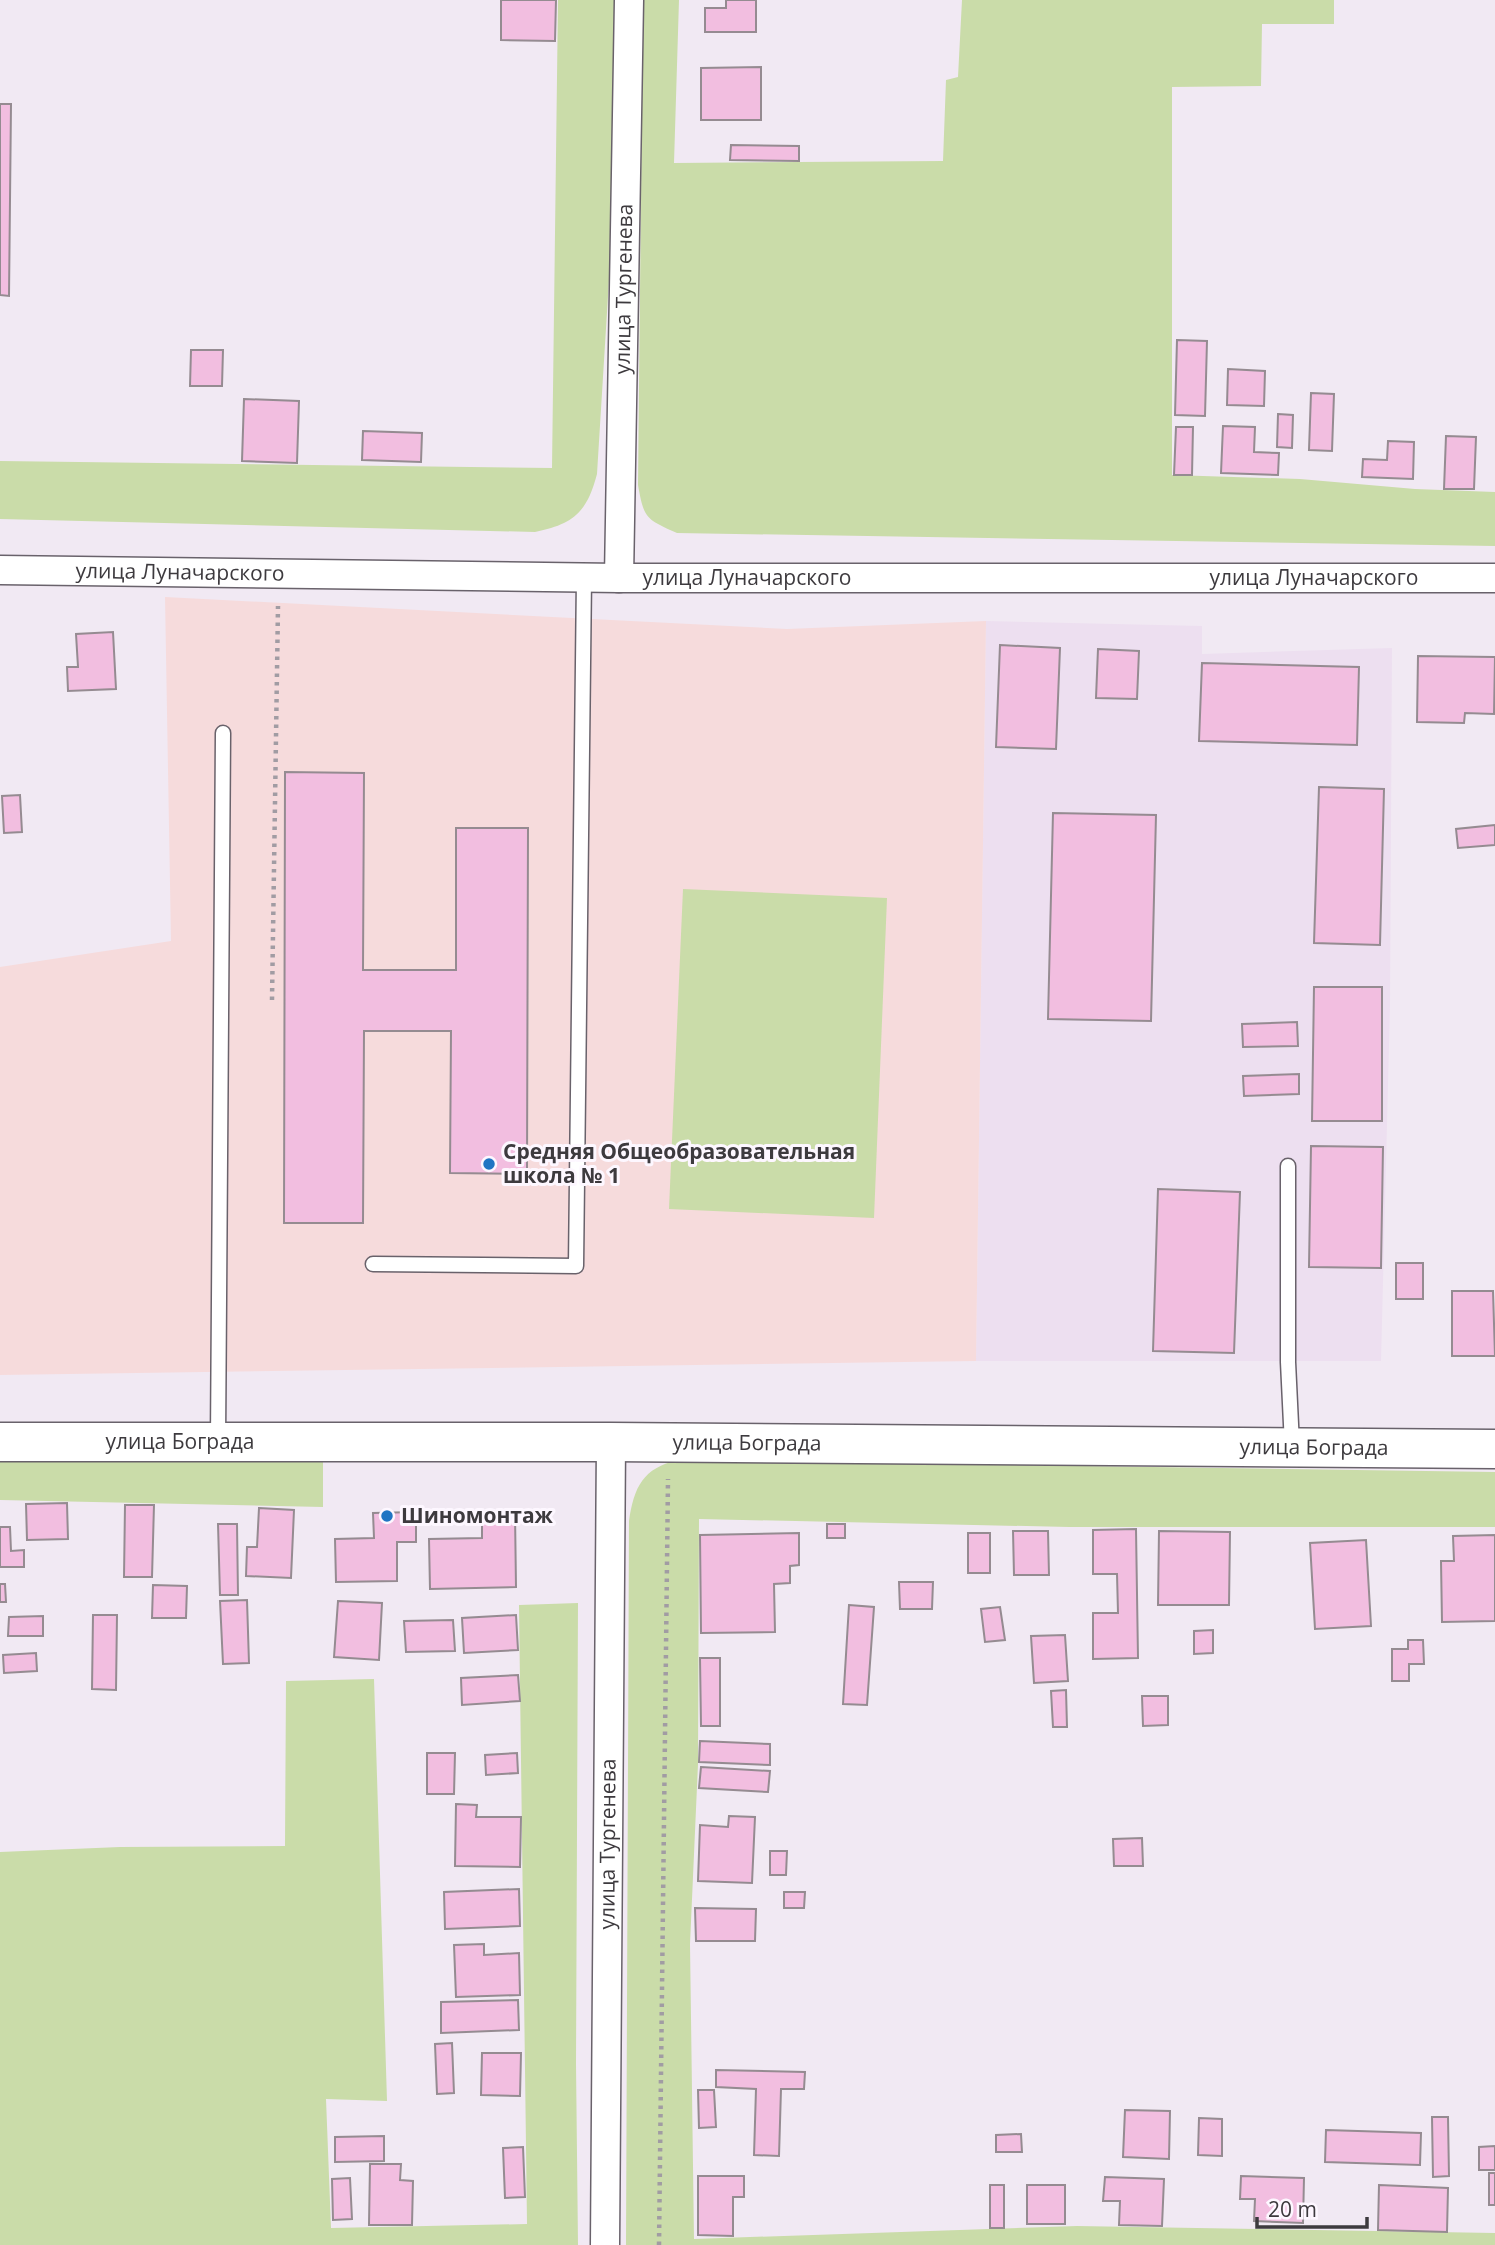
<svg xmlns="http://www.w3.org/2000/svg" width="1495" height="2245" font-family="'Open Sans',sans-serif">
	<rect width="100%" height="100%" fill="#f1e9f3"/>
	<path fill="#eddff0" d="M986 621 1202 626V654L1392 648 1390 1006 1381 1361H976Z"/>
	<path fill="#f6dbdc" d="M165 597 787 629 986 621 976 1361 0 1375V967L171 941Z"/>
	<g fill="#cadca9">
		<path d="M558 0H616L614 199 597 474C587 512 574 524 535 532L0 519V461L552 468Z"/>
		<path d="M643 0H679L674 163 943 161 946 80 958 77 962 0H1334V24H1262L1261 86 1172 87V475L1300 479 1415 489 1495 492V546L677 533C646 519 644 519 638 485Z"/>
		<path d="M683 889 887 898 874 1218 669 1209Z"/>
		<path d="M0 1452 323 1453V1507L0 1500Z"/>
		<path d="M678 1460 1495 1472V1527H1069L699 1519 698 1764 690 1944 694 2239 1077 2226 1495 2233V2245H626L629 1521C634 1487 643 1468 678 1460Z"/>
		<path d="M578 1603 576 2064 578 2245H0V1852L120 1847 285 1846 286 1681 374 1679 387 2101 326 2099 331 2228 527 2224 519 1605Z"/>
	</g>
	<g fill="#f2bee0" stroke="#958b91" stroke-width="2">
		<path d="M501 0H556L555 41 501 40Z"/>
		<path d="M726 0H756V32H705V8H726Z"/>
		<path d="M761 67V120H701V68Z"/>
		<path d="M0 104H11L9 296 0 295Z"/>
		<path d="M731 145 799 146V161L730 160Z"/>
		<path d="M1177 340 1207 341 1205 416 1175 415Z"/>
		<path d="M191 350H223L222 386H190Z"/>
		<path d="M1228 369 1265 371 1264 406 1227 405Z"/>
		<path d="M1311 393 1334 394 1332 451 1309 450Z"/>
		<path d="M244 399 299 401 297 463 242 461Z"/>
		<path d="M1278 414 1293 415 1292 448 1277 447Z"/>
		<path d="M1223 426 1255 427 1254 452 1279 453 1278 475 1221 473Z"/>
		<path d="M1176 427H1193L1192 475H1174Z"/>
		<path d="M363 431 422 433 421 462 362 460Z"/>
		<path d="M1446 436 1476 437 1474 489H1444Z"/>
		<path d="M1388 441 1414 442 1413 479 1362 477 1363 459 1387 460Z"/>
		<path d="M113 632 116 689 68 691 67 667H78L76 634Z"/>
		<path d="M1000 645 1060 648 1056 749 996 747Z"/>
		<path d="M1098 649 1139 651 1137 699 1096 698Z"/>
		<path d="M1418 656 1495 657 1494 714 1465 713 1464 723 1417 722Z"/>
		<path d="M1202 663 1359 667 1357 745 1199 741Z"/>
		<path d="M285 772 364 773 363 970H456V828H528L527 1174 450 1173 451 1031H364L363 1223H284Z"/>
		<path d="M1319 787 1384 789 1380 945 1314 943Z"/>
		<path d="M20 795 22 832 4 833 2 796Z"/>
		<path d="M1053 813 1156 815 1151 1021 1048 1019Z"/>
		<path d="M1495 825V845L1458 848 1456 829Z"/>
		<path d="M1314 987H1382V1121H1312Z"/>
		<path d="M1297 1022 1298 1046 1243 1047 1242 1024Z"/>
		<path d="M1299 1074V1094L1244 1096 1243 1076Z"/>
		<path d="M1311 1146 1383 1147 1381 1268 1309 1267Z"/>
		<path d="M1158 1189 1240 1192 1234 1353 1153 1351Z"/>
		<rect x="1396" y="1263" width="27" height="36"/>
		<path d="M1452 1291H1493L1495 1356H1452Z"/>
		<path d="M67 1503 68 1539 27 1540 26 1504Z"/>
		<path d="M125 1505H154L152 1577H124Z"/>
		<path d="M259 1508 294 1510 291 1578 246 1576 247 1547H257Z"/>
		<path d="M416 1512V1542H397V1581L336 1582 335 1539 374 1538 373 1513Z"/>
		<path d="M482 1513H515L516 1587 430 1589 429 1539 482 1538Z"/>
		<path d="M218 1524H237L238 1595H220Z"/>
		<rect x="827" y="1524" width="18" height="14"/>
		<path d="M0 1527H10L11 1551 24 1550V1567H0Z"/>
		<path d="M1136 1529 1138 1658 1093 1659V1613H1118L1117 1574H1093V1530Z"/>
		<path d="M1013 1531H1048L1049 1575H1014Z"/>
		<path d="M1159 1531 1230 1532 1229 1605H1158Z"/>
		<path d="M799 1533V1565L790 1566V1583L774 1584 775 1632 701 1633 700 1535Z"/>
		<rect x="968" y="1533" width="22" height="40"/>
		<path d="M1495 1535V1621L1442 1622 1441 1561H1454L1453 1536Z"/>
		<path d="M1366 1540 1371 1626 1315 1629 1310 1543Z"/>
		<path d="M899 1582H933L932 1609H900Z"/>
		<path d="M0 1584H5L6 1602H0Z"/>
		<path d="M153 1585 187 1586 186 1618H152Z"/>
		<path d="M247 1600 249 1663 223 1664 220 1601Z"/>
		<path d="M338 1601 382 1603 379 1660 334 1657Z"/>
		<path d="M849 1605 874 1607 867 1705 843 1704Z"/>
		<path d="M1000 1607 1005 1640 985 1642 981 1609Z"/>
		<path d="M93 1615H117L116 1690 92 1689Z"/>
		<path d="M516 1615 518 1650 464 1653 462 1618Z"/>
		<path d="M43 1616V1636H8L9 1617Z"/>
		<path d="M453 1620 455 1651 406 1652 404 1621Z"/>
		<path d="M1213 1630V1653L1194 1654V1631Z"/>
		<path d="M1065 1635 1068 1681 1034 1683 1031 1636Z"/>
		<path d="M1408 1640H1423L1424 1664H1409V1681H1392V1649H1408Z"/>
		<path d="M36 1653 37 1671 4 1673 3 1655Z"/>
		<path d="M700 1658H720V1726H701Z"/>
		<path d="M518 1675 520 1701 462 1705 461 1678Z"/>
		<path d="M1066 1690 1067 1727H1053L1051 1691Z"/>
		<path d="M1142 1696H1168V1725L1143 1726Z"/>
		<path d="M700 1741 770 1744V1765L699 1762Z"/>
		<path d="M427 1753H455L454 1794H427Z"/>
		<path d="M517 1753 518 1773 486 1775 485 1755Z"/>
		<path d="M701 1767 770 1771 768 1792 699 1788Z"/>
		<path d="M456 1804 477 1805 476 1817H521L520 1867 455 1866Z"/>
		<path d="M729 1816 755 1817 752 1883 698 1881 700 1825 728 1827Z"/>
		<path d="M1142 1838 1143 1866H1114L1113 1839Z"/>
		<path d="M770 1851H787L786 1875H770Z"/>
		<path d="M519 1889 520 1926 445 1929 444 1892Z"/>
		<path d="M784 1892H805L804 1908H784Z"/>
		<path d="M695 1908 756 1909 755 1941H696Z"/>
		<path d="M484 1944V1955L519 1953 520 1995 456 1997 454 1945Z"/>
		<path d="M518 2000 519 2030 441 2033V2002Z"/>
		<path d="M452 2043 454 2093 437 2094 435 2044Z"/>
		<path d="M482 2053H521L520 2096 481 2095Z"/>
		<path d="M716 2070 805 2072 804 2089H781L779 2156 754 2155 756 2089 716 2087Z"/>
		<path d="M698 2090H714L716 2127 699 2128Z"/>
		<path d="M1125 2110 1170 2111 1169 2159 1123 2157Z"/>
		<path d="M1432 2117H1448L1449 2176 1433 2177Z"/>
		<path d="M1199 2118 1222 2119V2156L1198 2155Z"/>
		<path d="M1326 2130 1421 2133 1420 2165 1325 2162Z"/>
		<path d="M1021 2134 1022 2152H996V2135Z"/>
		<path d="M384 2136V2161L335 2162V2137Z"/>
		<path d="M1495 2146V2170H1479V2147Z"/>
		<path d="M523 2147 525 2197 505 2198 503 2148Z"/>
		<path d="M370 2164H401L400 2180 413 2181 412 2225H369Z"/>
		<rect x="1489" y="2173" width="6" height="32"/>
		<path d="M698 2176H744V2197H733V2236L698 2235Z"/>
		<path d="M1241 2176 1304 2178 1303 2223 1254 2221 1255 2199H1240Z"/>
		<path d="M1105 2177 1164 2179 1162 2226 1119 2225 1120 2201H1103Z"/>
		<path d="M350 2178 352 2219 333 2220 332 2179Z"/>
		<rect x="990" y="2185" width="14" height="43"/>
		<rect x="1027" y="2185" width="38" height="39"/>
		<path d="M1379 2185 1448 2188 1447 2232 1378 2230Z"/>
	</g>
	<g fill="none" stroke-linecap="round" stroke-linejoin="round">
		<g stroke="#69626b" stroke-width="17">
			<g id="lane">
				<path d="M1288 1166V1362L1292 1445"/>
				<path d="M373 1264 576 1266 584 577"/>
				<path d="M218 1441 223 733"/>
			</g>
		</g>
		<g stroke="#69626b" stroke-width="31">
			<g id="street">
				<path id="s1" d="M0 570 619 578H1495"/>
				<path id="s2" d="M619 578 629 0"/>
				<path id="s3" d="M605 2245 611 1442"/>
			</g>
		</g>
		<g stroke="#69626b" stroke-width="41">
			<g id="secondary">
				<path id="s4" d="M0 1442H611L1495 1449"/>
			</g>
		</g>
		<g stroke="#a19ca3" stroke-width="4.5" stroke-dasharray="3.5 5" stroke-linecap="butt">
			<path d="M272 1000 278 606"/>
			<path d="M659 2245 668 1479"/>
		</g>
		<use href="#lane" stroke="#fff" stroke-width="14"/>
		<use href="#street" stroke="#fff" stroke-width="28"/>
		<use href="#secondary" stroke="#fff" stroke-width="38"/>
	</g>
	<g fill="#2075c3" stroke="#fdf7ff" stroke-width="2.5">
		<circle cx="489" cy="1164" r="7"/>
		<circle cx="387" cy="1516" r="7"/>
	</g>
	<g text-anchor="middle" stroke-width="6" stroke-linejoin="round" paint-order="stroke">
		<g font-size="21" fill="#3d3a3e" stroke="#fdf7ff">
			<text dy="7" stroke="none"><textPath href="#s2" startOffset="289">улица Тургенева</textPath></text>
			<text dy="7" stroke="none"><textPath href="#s1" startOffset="180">улица Луначарского</textPath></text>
			<text dy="7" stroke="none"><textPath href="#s1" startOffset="747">улица Луначарского</textPath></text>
			<text dy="7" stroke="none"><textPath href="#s1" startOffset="1314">улица Луначарского</textPath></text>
			<text dy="7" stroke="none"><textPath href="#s4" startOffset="180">улица Бограда</textPath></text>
			<text dy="7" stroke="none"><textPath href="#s4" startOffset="747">улица Бограда</textPath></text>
			<text dy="7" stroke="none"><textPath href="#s4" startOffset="1314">улица Бограда</textPath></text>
			<text dy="7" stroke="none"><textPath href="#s3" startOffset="401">улица Тургенева</textPath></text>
		</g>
		<g font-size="21" font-weight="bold" fill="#3d3a3e" stroke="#fdf7ff" text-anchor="start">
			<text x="503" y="1159">Средняя Общеобразовательная<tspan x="503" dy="24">школа № 1</tspan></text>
			<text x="401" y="1523">Шиномонтаж</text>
		</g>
	</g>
	<path d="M1257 2217v10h110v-10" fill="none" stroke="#3d3a3e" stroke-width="3.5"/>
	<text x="1268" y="2217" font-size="21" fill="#3d3a3e" stroke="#fdf7ff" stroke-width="5" paint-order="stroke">20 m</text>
</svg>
